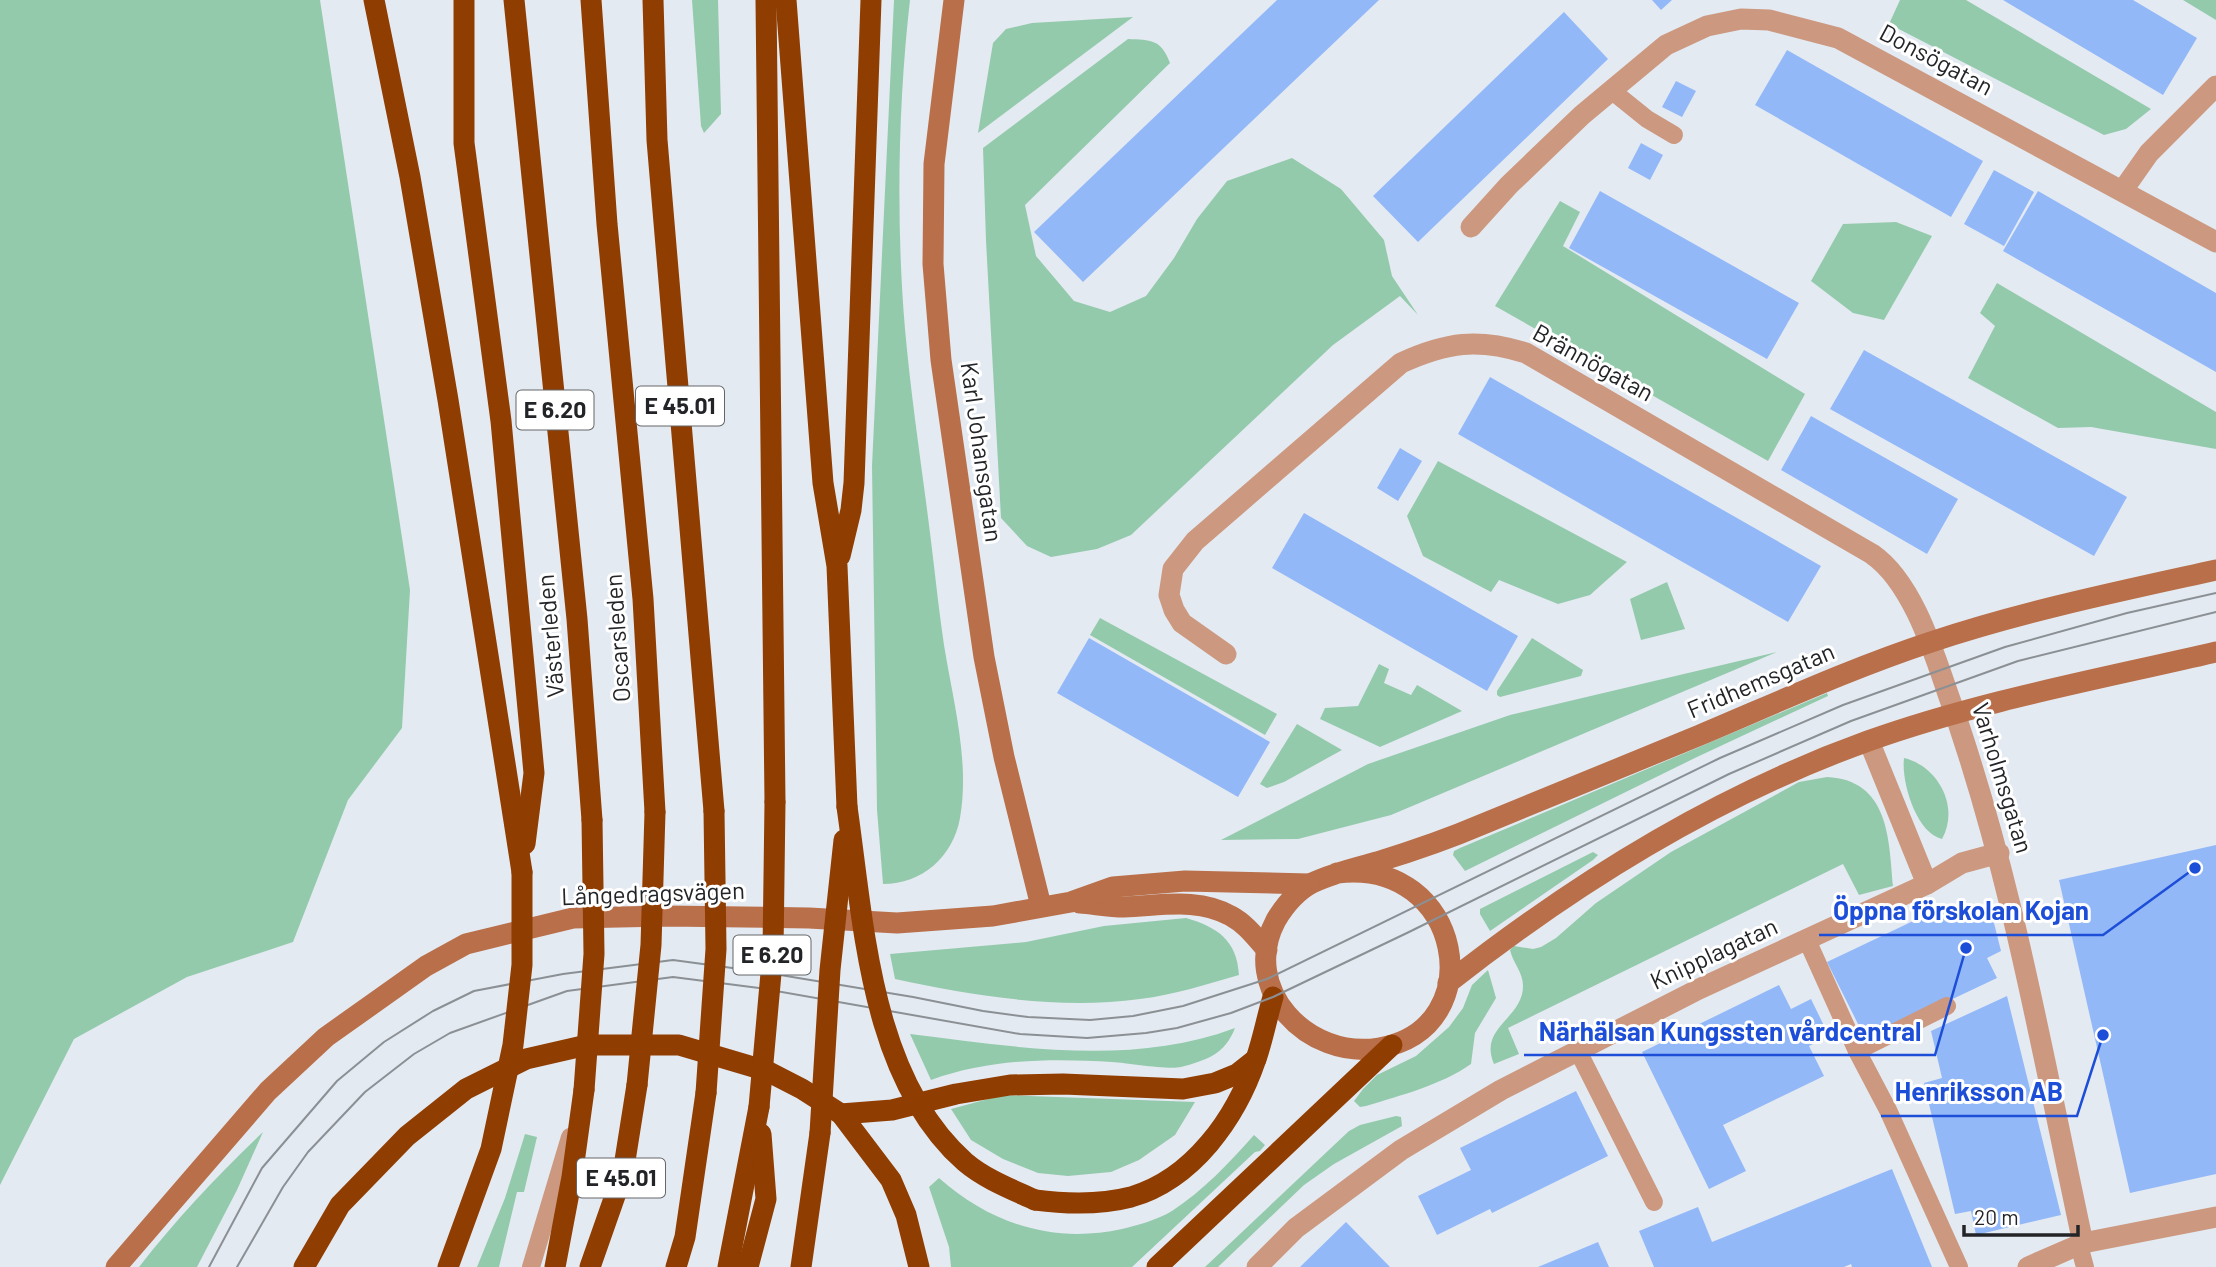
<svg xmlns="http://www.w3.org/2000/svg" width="2216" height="1267" font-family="Barlow,sans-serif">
	<rect width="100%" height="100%" fill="#e4eaf2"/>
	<g fill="#94caac">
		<path d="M0 0H320L410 590 402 728 348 800 293 942 187 977 74 1039 0 1185Z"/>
		<path d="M692 0H718L721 114 704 133 701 126Z"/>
		<path d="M894 0H910C898 104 896 224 905 329 912 408 925 487 934 566 937 592 940 618 944 645 953 701 970 761 960 818 953 857 922 884 883 884L877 810 872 466Z"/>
		<path d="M1900 0H1966L2151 109 2126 129 2104 135 1889 24Z"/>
		<path d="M2183 0H2216V20Z"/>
		<path d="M1133 17 978 133 993 43 1006 29 1032 23Z"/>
		<path d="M1128 39C1151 40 1161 39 1170 63L1025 205 1036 256 1074 301 1110 312 1146 296 1174 258 1197 219 1227 181 1292 158 1341 189 1384 240 1392 276 1418 315 1400 296 1333 345 1131 535 1097 549 1051 557 1027 546 1001 518 986 241 983 148Z"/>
		<path d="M1560 201 1580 212 1563 246 1805 394 1768 461 1495 306Z"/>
		<path d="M1896 222 1932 236 1884 320 1853 313 1811 281 1843 224Z"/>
		<path d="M1997 283 2216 412V449L2091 427 2058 428 1968 378 1995 326 1980 313Z"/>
		<path d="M1438 461 1627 562 1590 595 1558 604 1499 580 1491 592 1423 556 1407 516Z"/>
		<path d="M1667 582 1685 629 1641 640 1630 599Z"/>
		<path d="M1100 618 1277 714 1265 735 1090 635Z"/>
		<path d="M1532 638 1583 670 1581 676 1500 697 1497 695V691Z"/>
		<path d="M1777 652 1391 815 1298 839 1221 840 1368 764 1510 715Z"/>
		<path d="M1379 664 1389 669 1384 683 1411 695 1417 685 1462 711 1380 747 1320 719 1325 708 1358 706Z"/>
		<path d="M1827 693 1828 696 1697 757 1465 871 1453 855 1454 851 1460 848Z"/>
		<path d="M1297 724 1342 750 1284 782 1267 788 1260 784Z"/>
		<path d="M1904 758C1938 766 1960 807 1942 839 1916 833 1901 781 1904 758Z"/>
		<path d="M1827 777C1889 780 1889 839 1893 886L1859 895 1843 864 1508 1028 1519 1054 1494 1064C1478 1027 1523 1019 1523 986 1523 972 1513 963 1510 950L1514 946 1533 949 1541 947 1556 938 1596 903 1671 852 1799 782Z"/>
		<path d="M1593 852 1598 855 1593 860 1490 931 1480 914V909Z"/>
		<path d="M1186 918C1217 927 1237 940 1239 975 1207 984 1174 995 1140 999 1059 1010 975 996 895 979L890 954 1026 942 1104 926Z"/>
		<path d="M1488 970 1496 998 1475 1033 1471 1064C1441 1085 1402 1095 1366 1106L1360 1107 1354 1101 1363 1089 1377 1075 1416 1056 1449 1027 1463 1008 1472 985Z"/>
		<path d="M1235 1028C1225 1054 1207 1060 1181 1067 1168 1070 1128 1063 1112 1062 1051 1058 988 1059 931 1080L910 1034C1016 1047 1131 1067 1235 1028Z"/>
		<path d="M1003 1095 1195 1102 1175 1135 1139 1160 1111 1172 1068 1176 1038 1173 1003 1159 971 1140 951 1109Z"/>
		<path d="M1396 1116 1401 1117 1402 1126 1334 1164 1304 1185 1218 1267H1205L1349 1131 1360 1125Z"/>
		<path d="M263 1132 237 1190 197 1267H139C177 1218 218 1175 263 1132Z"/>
		<path d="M525 1134 537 1137 524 1192H517L499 1267H477L505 1198Z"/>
		<path d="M1254 1135 1265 1145 1260 1151 1255 1152 1132 1267H951L949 1247 929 1187 939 1178C991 1224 1053 1244 1122 1229 1138 1225 1157 1220 1172 1211 1204 1190 1229 1163 1254 1135Z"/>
	</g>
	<g fill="#93b8f8">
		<path d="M1277 0H1379L1083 282 1034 232Z"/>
		<path d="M1652 0H1672L1661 10Z"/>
		<path d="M2003 0H2133L2197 38 2163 95Z"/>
		<path d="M1564 12 1608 59 1418 242 1373 196Z"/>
		<path d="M1787 50 1983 161 1951 217 1755 105Z"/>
		<path d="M1676 81 1696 91 1682 117 1662 107Z"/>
		<path d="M1641 143 1663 155 1650 180 1628 168Z"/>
		<path d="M1994 170 2034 192 2004 246 1964 224Z"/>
		<path d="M1600 191 1799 303 1767 359 1569 248Z"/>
		<path d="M2038 191 2216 293V372L2003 251Z"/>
		<path d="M1864 350 2127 497 2094 556 1830 409Z"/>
		<path d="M1490 377 1821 566 1788 622 1458 434Z"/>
		<path d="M1811 416 1958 499 1927 554 1781 470Z"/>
		<path d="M1400 448 1422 461 1398 501 1377 488Z"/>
		<path d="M1304 513 1518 636 1487 691 1272 568Z"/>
		<path d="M1089 638 1270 742 1238 797 1057 693Z"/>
		<path d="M2216 845V1174L2130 1193 2059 880Z"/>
		<path d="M1951 903 1994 923 2001 951 1987 958 1997 978 1866 1040 1827 962Z"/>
		<path d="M1779 985 1791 1009 1811 999 1829 1036 1809 1046 1824 1076 1723 1125 1746 1171 1709 1189 1642 1052Z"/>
		<path d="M2007 996 2061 1215 1976 1235 1971 1211 1955 1214 1924 1083 1942 1078 1931 1031Z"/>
		<path d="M1576 1091 1608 1156 1492 1213 1490 1209 1437 1235 1418 1196 1471 1170 1460 1148Z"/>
		<path d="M1892 1169 1932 1267H1852L1851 1264 1844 1267H1654L1639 1231 1698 1207 1712 1242Z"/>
		<path d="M1346 1222 1390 1267H1300Z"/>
		<path d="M1598 1242 1609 1267H1538Z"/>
	</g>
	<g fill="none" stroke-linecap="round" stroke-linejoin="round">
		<g stroke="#cc987f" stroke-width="18">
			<path d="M1611 90 1647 119 1674 135"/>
			<path d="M1807 940 1857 1051 1888 1110 1959 1267"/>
			<path d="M1578 1051 1654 1202"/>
			<path d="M1857 1051 1947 1006"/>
			<path d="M2079 1245 2085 1267"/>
			<path d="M531 1267 570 1137"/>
		</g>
		<g stroke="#cc987f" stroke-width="21">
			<path d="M2123 190 2149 153 2216 86"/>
			<path d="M1471 227 1509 185 1582 115 1666 45 1707 26 1741 19 1769 20 1838 38 2216 242"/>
			<path d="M1226 654 1182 623 1174 610 1169 595 1173 569 1195 541 1401 363C1447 342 1478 338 1526 353L1872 554C1911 581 1932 647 1947 691 2011 869 2043 1058 2083 1243"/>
			<path d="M1869 741 1927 884"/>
			<path d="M1257 1267 1296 1228 1401 1150 1501 1090 1699 989 1927 884 1962 863 1999 853"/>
			<path d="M2028 1267 2083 1243 2216 1217"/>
		</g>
		<g stroke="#b96f49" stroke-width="21">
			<path d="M954 0 934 164 933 264 941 360 984 657 1004 757 1041 906"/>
			<path d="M1337 873C1463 857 1493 1029 1379 1048 1308 1060 1239 989 1276 920 1285 905 1297 891 1312 883 1333 873 1355 868 1377 862 1413 851 1448 839 1483 824 1555 794 1628 765 1700 735 1776 703 1852 668 1931 642 2024 611 2121 591 2216 570"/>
			<path d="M1080 903C1094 904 1109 907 1124 907 1160 906 1198 897 1231 916 1246 924 1256 938 1267 950"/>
			<path d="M1448 983C1575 883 1715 796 1868 741 1980 701 2100 679 2216 652"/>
			<path d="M116 1267 268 1091 326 1037 426 966 466 944 573 918 666 916 809 918 897 923 993 916 1071 902 1113 887 1185 881 1309 884"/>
		</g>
		<g stroke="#903d01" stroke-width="21">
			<path d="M374 0 410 177 448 400 522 872"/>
			<path d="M464 0V143L501 421 534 773 525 844"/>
			<path d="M514 0 577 619 592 820"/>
			<path d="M591 0 607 224 643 599 655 812"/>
			<path d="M653 0 657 140 714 811"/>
			<path d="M766 0 775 802"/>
			<path d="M786 0 823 483 837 566 847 807"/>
			<path d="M840 556 851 510 854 483 871 0"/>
			<path d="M841 1114 892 1110 956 1094 1010 1085 1063 1084 1183 1089 1215 1083 1237 1074 1256 1059"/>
			<path d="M1035 1200C1066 1204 1100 1205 1131 1197 1193 1179 1236 1118 1256 1059 1263 1039 1267 1017 1273 997"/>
			<path d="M304 1267 340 1205 407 1136 466 1089 526 1059 587 1045H679L767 1071 802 1089 841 1114 891 1180 906 1215 919 1267"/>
			<path d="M555 1267 572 1177 584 1090"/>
			<path d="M590 1267 623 1173 637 1085"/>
			<path d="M676 1267 685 1237 706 1093"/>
			<path d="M728 1267 759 1107"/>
			<path d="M748 1267 766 1199 761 1134"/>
			<path d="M801 1267 820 1133"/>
			<path d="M1157 1267 1392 1045"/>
		</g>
		<g stroke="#8b9095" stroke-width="2">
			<path d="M209 1267 262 1168 337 1081 384 1042 433 1011 474 991 563 974 673 960 762 972 913 997 983 1011 1028 1017 1090 1020 1133 1016 1183 1006 1267 979 1720 758 1843 705 2005 647 2127 613 2216 593"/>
			<path d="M237 1267 283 1187 308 1152 365 1092 414 1054 450 1033 567 991 673 977 759 988 1020 1034 1087 1038 1146 1033 1177 1028 1231 1013 1273 997 1409 932 1729 774 1851 721 2018 661 2216 612"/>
		</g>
		<g stroke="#903d01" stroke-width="21">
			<path d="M847 807C864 924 870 1078 965 1162 985 1179 1011 1189 1035 1200"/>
			<path d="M637 1085 651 945 655 812"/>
			<path d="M584 1090 594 954 592 820"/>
			<path d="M706 1093 716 949 714 811"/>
			<path d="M759 1107 773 951 775 802"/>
			<path d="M820 1133 830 970 844 840"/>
			<path d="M448 1267 491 1149 513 1045 522 965V872"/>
		</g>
	</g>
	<g text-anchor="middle" stroke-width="6" stroke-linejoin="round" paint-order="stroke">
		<g fill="#fff" stroke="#646668" stroke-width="2">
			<rect x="636" y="386.5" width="88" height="39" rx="5"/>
			<rect x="516.5" y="390.5" width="77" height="39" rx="5"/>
			<rect x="733.5" y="935.5" width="77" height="39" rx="5"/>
			<rect x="577" y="1158.5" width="88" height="39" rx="5"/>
		</g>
		<g font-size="23" font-weight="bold" fill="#222427">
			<text x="680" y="414">E 45.01</text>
			<text x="555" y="418">E 6.20</text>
			<text x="772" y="963">E 6.20</text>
			<text x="621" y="1186">E 45.01</text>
		</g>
		<g font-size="24" fill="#222427" stroke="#fff">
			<text transform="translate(1936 60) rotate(28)" y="8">Donsögatan</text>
			<text transform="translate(1593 363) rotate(29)" y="8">Brännögatan</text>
			<text transform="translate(981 452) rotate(82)" y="8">Karl Johansgatan</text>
			<text transform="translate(551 636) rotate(-95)" y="8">Västerleden</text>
			<text transform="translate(618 638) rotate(-94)" y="8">Oscarsleden</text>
			<text transform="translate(1761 681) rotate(-23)" y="8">Fridhemsgatan</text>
			<text transform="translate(2002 778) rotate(73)" y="8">Varholmsgatan</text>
			<text transform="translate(653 894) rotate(-2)" y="8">Långedragsvägen</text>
			<text transform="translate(1714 954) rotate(-25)" y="8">Knipplagatan</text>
		</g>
	</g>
	<path fill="none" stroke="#1d4ed8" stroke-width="2.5" d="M2195 868L2103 935H1819M1966 948L1935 1055H1524M2103 1035L2077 1116H1881"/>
	<g fill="#1d4ed8" stroke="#fff" stroke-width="2.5">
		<circle cx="2195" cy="868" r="7"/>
		<circle cx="1966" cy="948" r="7"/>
		<circle cx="2103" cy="1035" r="7"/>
	</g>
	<g font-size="26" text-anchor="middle" font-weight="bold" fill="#1d4ed8" stroke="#fff" stroke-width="6" stroke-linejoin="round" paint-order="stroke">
		<text x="1961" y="920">Öppna förskolan Kojan</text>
		<text x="1730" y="1041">Närhälsan Kungssten vårdcentral</text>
		<text x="1979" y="1101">Henriksson AB</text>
	</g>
	<path d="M1964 1225v10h114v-10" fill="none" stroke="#222427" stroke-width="3.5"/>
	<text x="1974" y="1225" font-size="21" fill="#222427" stroke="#ffffff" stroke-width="5" paint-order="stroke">20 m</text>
</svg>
